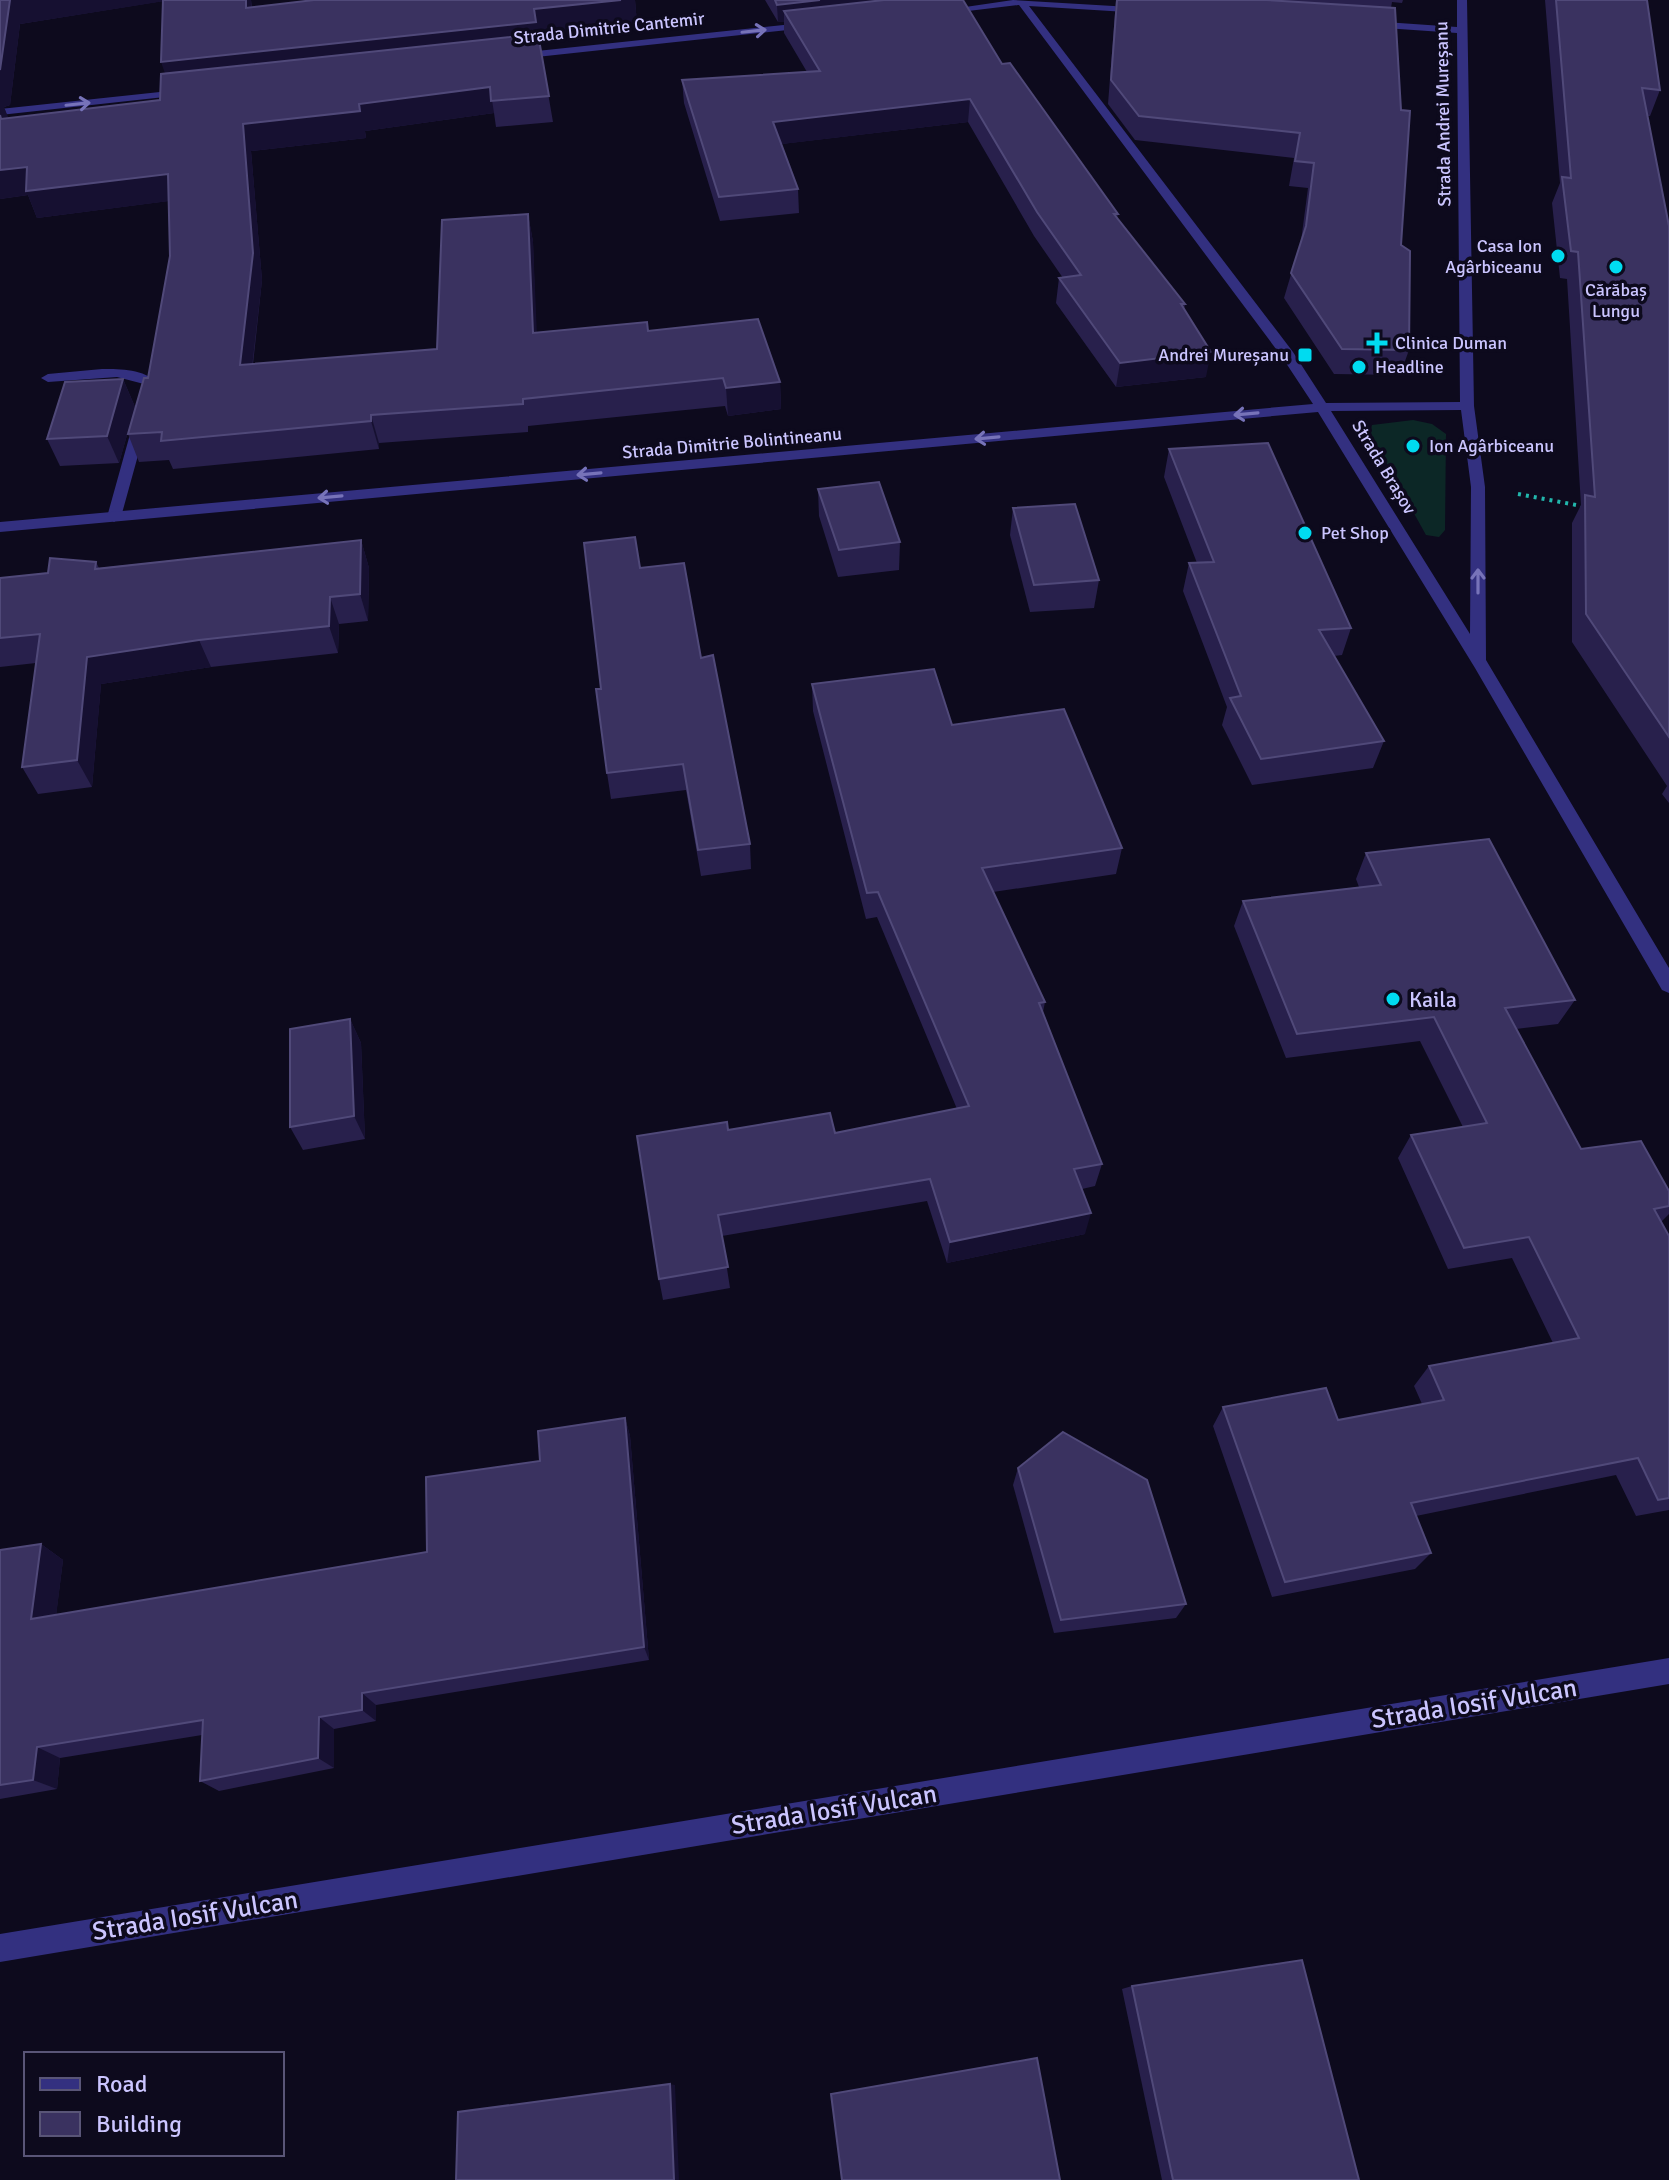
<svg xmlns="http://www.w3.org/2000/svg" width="1669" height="2180" font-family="Signika,sans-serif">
	<rect width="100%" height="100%" fill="#0d0a1d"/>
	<path fill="#0c2726" d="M1413 420 1432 424 1446 434 1445 530 1439 537 1426 535 1370 434 1372 425Z"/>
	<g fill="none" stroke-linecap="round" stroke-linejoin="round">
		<path stroke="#22b6ac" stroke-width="4" stroke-dasharray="3 5" stroke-linecap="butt" d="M1518 494 1587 507"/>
		<path fill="#333080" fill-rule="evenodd" d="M102 369C122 369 143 369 158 383L121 517 114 522 107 517 144 384 117 377 48 382 41 378 48 374Z"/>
		<g fill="#333080" fill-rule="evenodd">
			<path d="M1013 0 1147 8 1148 10 1143 13 1029 6 1293 352 1326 403 1460 402 1457 33 1370 27 1365 24 1370 21 1457 27V0H1467L1474 406 1485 487 1486 660 1669 968V993L1662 990 1475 668 1318 412 0 532V522L1313 404 1282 357 1019 5 943 14 938 11ZM1461 410 1471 487 1470 634 1331 411Z"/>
			<path d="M812 22 817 25 816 27 518 59 513 56 518 53Z"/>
			<path d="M188 89 194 92 192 94 0 115V109Z"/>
			<path d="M1669 1658V1684L0 1962V1934Z"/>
		</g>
	</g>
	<g fill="#28204c" fill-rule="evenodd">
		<path d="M0 0H251L252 8 314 0H635L637 24 538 35 553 122 496 127 494 113 365 131 366 138 251 151 262 280 253 364 437 349 528 214 533 242 536 332 648 331 780 382 781 409 728 416 725 406 528 426V432L379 443V449L173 469 169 460 139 462 128 434 148 378 170 256 168 201 37 218 28 195 0 199ZM163 1 165 73 160 100 8 118 4 107 10 105 20 24Z"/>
		<path d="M765 0H963L1002 64 1118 214 1117 218 1185 304 1184 310 1206 377 1116 387 1056 303 1059 278H1063L1034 236 968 122 781 144 798 189 799 213 720 221 684 103 682 80 807 72 784 33V22H778Z"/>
		<path d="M1116 0H1403L1402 3 1392 2 1391 8 1401 245 1409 350 1400 375 1334 374 1284 298 1301 241 1308 188 1289 186 1294 158 1135 140 1108 104Z"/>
		<path d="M1545 0H1647L1660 90 1650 116H1647L1669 226V803L1662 794 1667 786 1572 642V523L1581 505 1567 279 1560 278 1552 203 1560 183Z"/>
		<path d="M123 379 135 407 119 463 60 466 47 439Z"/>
		<path d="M1169 449 1351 628 1342 655 1334 656 1384 741 1373 768 1252 785 1222 725 1227 707 1183 591 1189 563H1197L1164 477Z"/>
		<path d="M818 489 900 542 899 570 838 577 819 516Z"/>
		<path d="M1013 508 1099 580 1094 608 1030 612 1010 535Z"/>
		<path d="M361 540 369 568 368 621 339 624 338 653 211 667 101 684 92 787 38 794 22 767 36 663 0 667V578L48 573 96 562 99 568Z"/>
		<path d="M640 568 701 658 750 844 751 869 701 876 686 790 611 799 607 773Z"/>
		<path d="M812 684 952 725 1122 848 1116 874 993 892 1045 1002 1043 1012 1102 1164 1095 1186 1082 1189 1085 1234 947 1263 927 1201 722 1236 730 1288 663 1300 659 1279 728 1130 835 1133 957 1109 877 917 866 919 813 711Z"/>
		<path d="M1366 853 1575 1000 1558 1024 1516 1029 1581 1149 1669 1191V1214L1661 1222 1669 1236V1510L1636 1516 1616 1475 1416 1516 1431 1553 1415 1569 1272 1597 1213 1426 1223 1407 1338 1420 1422 1404 1414 1386 1429 1366 1553 1343 1512 1258 1448 1269 1398 1158 1411 1135 1463 1127 1420 1041 1286 1058 1234 926 1243 901 1359 887 1356 879Z"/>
		<path d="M350 1019 361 1043 365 1139 303 1150 290 1127Z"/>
		<path d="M625 1418 630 1436 649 1660 376 1705V1721L334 1729V1768L219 1791 200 1781 202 1735 60 1758 57 1789 0 1799V1550L41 1544 63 1560 56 1615 427 1552 540 1461Z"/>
		<path d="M1018 1468 1186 1604 1176 1618 1054 1633 1013 1485Z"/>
		<path d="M1132 1986 1359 2180H1162L1122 1989Z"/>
	</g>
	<g fill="#161031">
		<path d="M10 0H171L20 24 10 105 4 107 8 117 7 129 0 131V70Z"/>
		<path d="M246 0H251L254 34 246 8Z"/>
		<path d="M621 0H635L637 24 538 35 170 88 161 62 534 9Z"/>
		<path d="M820 0H951L784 11V22H778L777 5Z"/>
		<path d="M490 87 494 113 365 131 366 138 251 151 262 280 249 393 240 365 243 124 359 104Z"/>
		<path d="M970 99 968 122 774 145 773 122Z"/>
		<path d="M27 167 168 174 177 200 37 218 28 195 0 199V170Z"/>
		<path d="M528 214 533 242 538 360 533 333Z"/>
		<path d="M1211 352 1206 377 1116 387 1120 363Z"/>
		<path d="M123 379 135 407 119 463 107 436Z"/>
		<path d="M780 382 781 409 728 416 726 388Z"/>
		<path d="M371 415 379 443V449L371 421Z"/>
		<path d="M361 540 369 568 368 621 360 594Z"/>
		<path d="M330 597 339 624 338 653 329 626Z"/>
		<path d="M199 640 211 667 101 684 92 787 77 760 87 657Z"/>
		<path d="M350 1019 361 1043 365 1139 354 1116Z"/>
		<path d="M1091 1213 1085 1234 947 1263 950 1242Z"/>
		<path d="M625 1418 630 1436 649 1660 644 1647Z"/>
		<path d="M41 1544 63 1560 54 1633 31 1619Z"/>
		<path d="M362 1693 376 1705V1721L362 1710Z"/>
		<path d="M319 1717 334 1729V1768L318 1758Z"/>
		<path d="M37 1747 60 1758 57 1789 33 1780Z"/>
		<path d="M670 2084 675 2085 679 2180H674Z"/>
	</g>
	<g fill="#3a3260" stroke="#504979" stroke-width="2">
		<path d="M0 0H10L0 70Z"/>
		<path d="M163 0H246V8L314 0H621L534 9 536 22 161 62Z"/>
		<path d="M775 0H820L777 5Z"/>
		<path d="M884 0H963L1002 64 1010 63 1118 214H1114L1185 304H1181L1211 352 1120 363 1059 278 1081 275 1037 212 970 99 773 122 798 189 719 197 682 80 820 71 784 11Z"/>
		<path d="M1117 0H1266L1395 8 1401 110 1410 111 1401 245 1410 251 1409 350 1342 349 1291 273 1306 226 1314 163 1295 161 1300 133 1139 116 1111 80Z"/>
		<path d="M1556 0H1647L1660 90 1642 88 1669 226V737L1586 614 1585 495 1595 497 1578 252 1571 251 1562 177 1571 178Z"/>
		<path d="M538 34 549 96 491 101 490 87 359 104 360 111 243 124 253 253 240 365 437 349 442 220 528 214 533 333 647 322 648 331 758 319 780 382 726 388 723 378 523 399V404L371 415V421L161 441 162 432 128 434 144 378H148L170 256 168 174 26 191 27 167 0 170V115L1 119 160 100 161 74Z"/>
		<path d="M123 379 107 436 47 439 65 382Z"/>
		<path d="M1268 443 1351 628 1319 630 1384 741 1261 759 1230 698 1241 696 1189 563 1214 562 1169 449Z"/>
		<path d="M879 482 900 542 839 550 818 489Z"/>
		<path d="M1075 504 1099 580 1034 585 1013 508Z"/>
		<path d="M635 537 640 568 684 563 701 658 713 655 750 844 698 850 683 764 607 773 596 689H601L584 543Z"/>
		<path d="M361 540 360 594 330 597 329 626 199 640 87 657 77 760 22 767 40 634 0 638V578L48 573 50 558 96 562 95 569Z"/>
		<path d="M934 669 952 725 1064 709 1122 848 982 868 1045 1002 1039 1003 1102 1164 1074 1169 1091 1213 950 1242 930 1179 718 1215 728 1267 659 1279 637 1136 727 1122 728 1130 830 1113 835 1133 969 1106 878 892 867 893 812 684Z"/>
		<path d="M1489 839 1575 1000 1505 1008 1581 1149 1641 1141 1669 1191V1206L1654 1209 1669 1236V1498L1658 1500 1638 1458 1411 1503 1431 1553 1285 1582 1223 1407 1326 1388 1338 1420 1444 1400 1429 1366 1579 1338 1529 1237 1464 1248 1411 1135 1487 1123 1434 1017 1297 1034 1243 901 1381 885 1366 853Z"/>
		<path d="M350 1019 354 1116 290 1127V1029Z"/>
		<path d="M625 1418 644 1647 362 1693V1710L319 1717 318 1758 200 1781 203 1720 37 1747 33 1780 0 1785V1550L41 1544 31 1619 427 1552 426 1477 540 1461 538 1431Z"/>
		<path d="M1063 1432 1147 1480 1186 1604 1061 1620 1018 1468Z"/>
		<path d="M1302 1960 1359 2180H1173L1132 1986Z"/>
		<path d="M1037 2058 1060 2180H842L831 2094Z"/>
		<path d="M670 2084 674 2180H456L458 2112Z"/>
	</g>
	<defs><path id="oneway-shaft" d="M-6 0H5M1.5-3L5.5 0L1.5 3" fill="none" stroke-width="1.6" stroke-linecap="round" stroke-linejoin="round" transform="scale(2)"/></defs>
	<g stroke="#7773b9">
		<use href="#oneway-shaft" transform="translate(754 31) rotate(-6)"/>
		<use href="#oneway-shaft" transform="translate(78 104) rotate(-6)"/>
		<use href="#oneway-shaft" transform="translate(1246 414) rotate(175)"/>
		<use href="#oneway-shaft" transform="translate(987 438) rotate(175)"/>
		<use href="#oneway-shaft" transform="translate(589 474) rotate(175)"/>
		<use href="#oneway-shaft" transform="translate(330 497) rotate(175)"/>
		<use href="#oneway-shaft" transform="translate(1478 581) rotate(-90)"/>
	</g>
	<g fill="#00dbf0" stroke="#0d0a1d" stroke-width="3">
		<circle cx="1558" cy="256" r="8"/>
		<circle cx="1616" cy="267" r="8"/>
		<path d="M1373 331h8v8h8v8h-8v8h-8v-8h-8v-8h8z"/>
		<rect x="1297" y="347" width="16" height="16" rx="4"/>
		<circle cx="1359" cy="367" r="8"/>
		<circle cx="1413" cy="446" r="8"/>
		<circle cx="1305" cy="533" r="8"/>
		<circle cx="1393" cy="999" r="8"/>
	</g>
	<g text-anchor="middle" stroke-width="7" stroke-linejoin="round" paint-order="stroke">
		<g font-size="18" fill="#cbc5ff" stroke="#0d0a1d">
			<text transform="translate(609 28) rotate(-6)" y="6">Strada Dimitrie Cantemir</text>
			<text transform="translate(1443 114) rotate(-91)" y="6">Strada Andrei Mureșanu</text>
			<text transform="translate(732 443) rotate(-5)" y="6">Strada Dimitrie Bolintineanu</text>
			<text transform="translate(1384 467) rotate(59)" y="6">Strada Brașov</text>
		</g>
		<g font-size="18" fill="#cbc5ff" stroke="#0d0a1d" text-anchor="start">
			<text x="1542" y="252" text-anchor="end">Casa Ion<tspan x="1542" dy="21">Agârbiceanu</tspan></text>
			<text x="1616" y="296" text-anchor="middle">Cărăbaș<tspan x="1616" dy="21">Lungu</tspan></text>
			<text x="1395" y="349">Clinica Duman</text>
			<text x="1289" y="361" text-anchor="end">Andrei Mureșanu</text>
			<text x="1375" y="373">Headline</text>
			<text x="1429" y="452">Ion Agârbiceanu</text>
			<text x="1321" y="539">Pet Shop</text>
		</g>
		<g font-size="22" fill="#cbc5ff" stroke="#0d0a1d" text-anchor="start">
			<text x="1409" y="1007">Kaila</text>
		</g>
		<g font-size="26" fill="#cbc5ff" stroke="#0d0a1d">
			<text transform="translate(1474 1703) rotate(-9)" y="9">Strada Iosif Vulcan</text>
			<text transform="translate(834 1809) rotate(-9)" y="9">Strada Iosif Vulcan</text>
			<text transform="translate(195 1915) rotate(-9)" y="9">Strada Iosif Vulcan</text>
		</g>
	</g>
	<rect x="24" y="2052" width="260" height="104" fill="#0d0a1d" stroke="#595577" stroke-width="2"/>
	<rect x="40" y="2078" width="40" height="12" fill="#333080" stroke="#595577" stroke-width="2"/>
	<text x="96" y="2092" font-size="24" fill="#cbc5ff">Road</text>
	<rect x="40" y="2112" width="40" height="24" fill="#3a3260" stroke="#595577" stroke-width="2"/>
	<text x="96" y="2132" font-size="24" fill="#cbc5ff">Building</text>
</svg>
